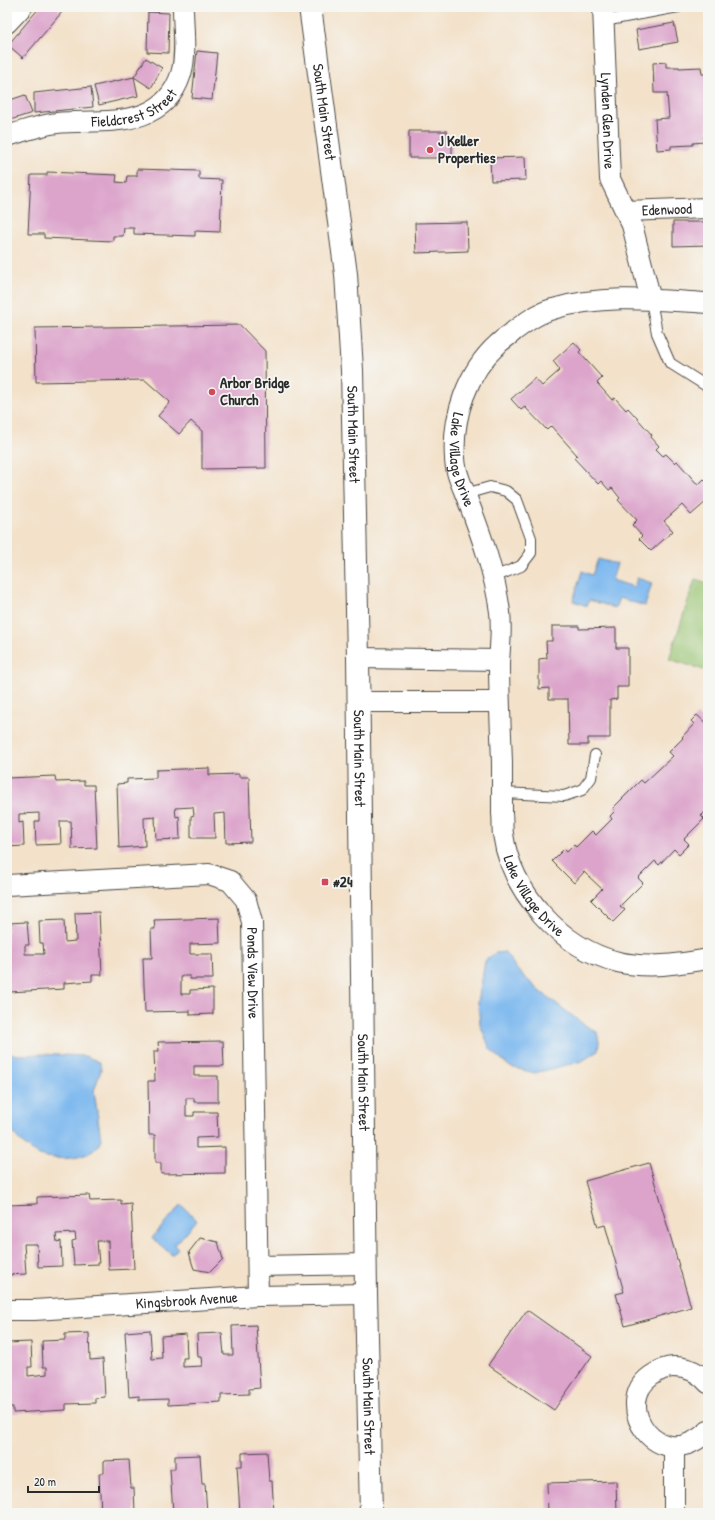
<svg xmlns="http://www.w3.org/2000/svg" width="715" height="1520" font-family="'Patrick Hand',sans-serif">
	<rect width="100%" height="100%" fill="#f6f6f2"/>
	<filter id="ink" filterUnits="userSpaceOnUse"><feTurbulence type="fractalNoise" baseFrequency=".025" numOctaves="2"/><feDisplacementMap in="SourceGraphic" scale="8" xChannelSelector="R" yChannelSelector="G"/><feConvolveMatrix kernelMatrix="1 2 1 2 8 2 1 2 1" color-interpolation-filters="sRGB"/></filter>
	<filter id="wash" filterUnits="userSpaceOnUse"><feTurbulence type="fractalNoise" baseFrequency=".012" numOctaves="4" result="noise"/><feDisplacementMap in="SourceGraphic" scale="16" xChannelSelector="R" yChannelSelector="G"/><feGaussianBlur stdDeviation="0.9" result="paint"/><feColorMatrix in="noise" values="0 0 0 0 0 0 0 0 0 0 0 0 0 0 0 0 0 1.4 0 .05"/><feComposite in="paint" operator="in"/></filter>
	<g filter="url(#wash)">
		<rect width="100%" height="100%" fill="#f3e1c9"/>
		<path fill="#97c26f" stroke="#61764d" d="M695 579 708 583V666L707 671 669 659Z"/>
		<g fill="#7cb8ef" stroke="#54728d">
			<path d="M598 559 617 564 612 580 634 587 637 578 652 583 645 606 619 598 615 608 589 600 587 606 573 601 582 571 592 575Z"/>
			<path d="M505 952 518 971 540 991 583 1024 597 1032 599 1042 598 1051 582 1061 535 1073 510 1067 490 1049 480 1024 478 1002 485 961 495 953Z"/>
			<path d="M7 1053 19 1055 40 1054 85 1056 95 1060 100 1063 101 1070 94 1091 101 1139C96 1161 57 1161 40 1155 28 1150 12 1135 8 1123 6 1118 7 1110 7 1105 7 1088 7 1070 7 1053Z"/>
			<path d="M181 1205 197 1220 175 1245 178 1248 172 1255 152 1238Z"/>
		</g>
		<g id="blocks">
			<g fill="#dca4cb">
				<path d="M40 7H56L62 12 23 58 8 45Z"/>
				<path d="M148 12 169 13 168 53 147 52Z"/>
				<path d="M674 23 678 42 639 49 636 30Z"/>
				<path d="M197 51 217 53 212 100 192 98Z"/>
				<path d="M146 58 162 68 151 88 134 77Z"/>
				<path d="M666 62V67H679V68L701 67 702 74H708V136H704V142L693 143V145L671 146V149L657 150 655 119 669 118 667 93H654L653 63Z"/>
				<path d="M134 77 138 96 99 105 94 86Z"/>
				<path d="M91 87 93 107 34 113V93Z"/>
				<path d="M25 95 32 113 7 121V101Z"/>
				<path d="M409 131H447L448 142H452V158H409Z"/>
				<path d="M525 157 526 180 491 181 490 158Z"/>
				<path d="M137 169 199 171V179L222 180 220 232 195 231V236L134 234V228H124L123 236H113V241L44 238V234H28L31 175H47V172L117 175 116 182 126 183 127 176H137Z"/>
				<path d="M467 222 468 251 416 253 415 223Z"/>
				<path d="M673 222H708V245L673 246Z"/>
				<path d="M240 325 265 351 266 468 202 469V431L191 421 179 434 158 416 170 402 145 380 36 382 35 328Z"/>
				<path d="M574 342 581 350 579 352 602 378 597 383 612 400 615 398 626 410 628 408 652 435 651 437 659 446 656 449 663 456 666 454 675 463 677 461 698 485 704 479 708 483V500L691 515 682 505 664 521 673 531 651 551 639 539 642 536 632 525 637 520 618 500 620 498 612 488 609 490 601 481 598 484 574 458 577 455 551 426 547 430 525 407 521 410 511 399 535 378 542 386 560 370 553 361Z"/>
				<path d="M552 626H579V629L616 628V648H628V687H617V699L610 700V738H588V745H569L568 699H549V688L539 689V659L547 658 546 641H552Z"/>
				<path d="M697 715 708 725V809L701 816 704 819 684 839 689 844 679 854 674 849 659 865 655 861 638 878 643 883 620 906 625 910 613 922 591 900 602 889 584 872 574 883 552 861 564 849 567 852 574 845 576 847 592 831 596 835 612 819 610 816 615 811 613 808 641 780 644 783 673 756 669 752 683 738 682 737 694 724 691 721Z"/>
				<path d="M209 768V775L239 774V777H249L251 842 226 843 225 813 214 814 215 838H191V816L194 815 193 807 175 808 176 817 179 816 180 839 156 840 155 817 144 818 145 846 119 848 117 784 127 783V779L156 778V770Z"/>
				<path d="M55 776 56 782 84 781V785H94L97 848 72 849 71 821H60L61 844 36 845 35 821H39V813L19 814V823L23 822 24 846 7 847V778Z"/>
				<path d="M99 912 102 975H92V981L64 983V989L9 992V985H7V923L27 922 29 945H25V954H44L43 943H40L39 921 64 920 65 942 76 941 75 913Z"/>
				<path d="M219 918 220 943 190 944V954H212L213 979H190V976H181V994H190V990L213 989V1014L190 1015V1011L145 1012 143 958H152L151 929H155L154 920Z"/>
				<path d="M223 1041 224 1066H194V1076H218V1102H194V1098H186V1116H194V1112H217L218 1137 196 1138V1148L225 1147V1173L161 1174V1163H155V1135H149L148 1081H155L154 1051H159L158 1042Z"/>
				<path d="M649 1163 691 1307 625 1326 616 1294 624 1292 605 1225 598 1227 585 1181Z"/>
				<path d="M89 1195 90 1201 121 1200V1204L131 1203 134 1269 109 1270 108 1241H97L99 1264 74 1265 72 1241 76 1240 75 1233 56 1234 57 1242 61 1241 62 1266 38 1267 37 1244H24L26 1274 7 1275V1205L37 1204V1197Z"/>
				<path d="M200 1238 218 1242 223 1259 210 1272 194 1269 192 1263 189 1252Z"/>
				<path d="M527 1310 592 1356 554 1410 488 1365Z"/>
				<path d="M256 1325 260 1388 249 1389V1394L221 1395V1402L168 1405V1399L139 1400V1396L129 1397 125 1332 150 1330 152 1359 162 1358 161 1336 186 1334 187 1358H183V1367L202 1366 201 1357H198L197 1334 222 1333 224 1355H233L232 1326Z"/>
				<path d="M89 1333 90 1360 103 1359 105 1397 95 1398V1403L66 1404V1410L13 1413V1407H7V1343L31 1342 32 1367H28V1376L47 1374V1367H43L42 1341 65 1340V1334Z"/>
				<path d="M267 1452 269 1481H272L274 1513H240L237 1466H242V1453Z"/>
				<path d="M200 1455 202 1484H205L207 1513H173L170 1469H175V1456Z"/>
				<path d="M129 1460 131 1488H134L135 1513H101L99 1473H104V1461Z"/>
				<path d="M616 1481 617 1513H548L547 1483Z"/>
			</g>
		</g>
	</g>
	<g filter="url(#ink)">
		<use href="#blocks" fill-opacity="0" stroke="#494643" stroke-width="1"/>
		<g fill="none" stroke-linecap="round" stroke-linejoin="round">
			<g stroke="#494643" stroke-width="12">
				<g id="service">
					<path d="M604 21 678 7"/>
					<path d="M651 300 657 333 670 363 708 387"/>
					<path d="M465 494 490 487 506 491 517 500 531 538V553L521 566 494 577"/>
					<path d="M502 793 564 796 582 790 591 778 595 755"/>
				</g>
			</g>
			<g stroke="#494643" stroke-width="22">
				<g id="minor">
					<path id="s1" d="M603 7 610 179 632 225 651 300"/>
					<path d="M7 23 22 7"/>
					<path id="s2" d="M7 136C24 131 40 125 57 123 103 119 163 131 181 74 187 55 183 27 183 7"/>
					<path id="s3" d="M626 211 708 208"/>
					<path id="s4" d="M708 303C657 300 602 294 553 309 538 313 526 322 514 331 509 336 503 339 498 344 467 372 452 417 455 458 455 473 463 487 468 501 482 537 495 574 500 612 502 629 500 646 499 663 499 696 501 730 502 763 502 780 502 797 502 814 503 820 502 828 503 834 511 892 561 948 618 962 648 969 678 964 708 959"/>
					<path d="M358 658 499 660"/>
					<path d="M358 702H499"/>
					<path id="s5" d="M7 885 209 874 230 881 246 900 252 922 258 1296"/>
					<path d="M258 1266 366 1264"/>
					<path id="s6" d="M7 1310H34L258 1296 366 1294"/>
					<path d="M708 1383C699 1372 687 1367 673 1367 665 1367 658 1371 651 1376 611 1404 658 1478 708 1431"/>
					<path d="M674 1447V1513"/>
				</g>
			</g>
			<g stroke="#494643" stroke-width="24">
				<g id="tertiary">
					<path id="s7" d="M310 7 346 274 352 370 358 658 366 1294 371 1513"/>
				</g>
			</g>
			<use href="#service" stroke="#fff" stroke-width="10"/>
			<use href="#minor" stroke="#fff" stroke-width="20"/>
			<use href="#tertiary" stroke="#fff" stroke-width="22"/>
		</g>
	</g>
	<g fill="#d1495b" stroke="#f6f6f2" stroke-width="1.5">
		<circle cx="430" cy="150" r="4"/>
		<circle cx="212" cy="392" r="4"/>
		<rect x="321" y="878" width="8" height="8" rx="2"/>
	</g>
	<g text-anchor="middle" stroke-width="3.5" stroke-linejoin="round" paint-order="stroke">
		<g font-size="15" fill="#2b2b2b" stroke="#f6f6f2">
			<text dy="5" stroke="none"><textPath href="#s2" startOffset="132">Fieldcrest Street</textPath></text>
			<text dy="5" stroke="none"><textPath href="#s7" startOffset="106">South Main Street</textPath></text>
			<text dy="5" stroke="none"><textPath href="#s1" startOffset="114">Lynden Glen Drive</textPath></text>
			<text dy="5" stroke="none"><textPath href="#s3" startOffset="41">Edenwood</textPath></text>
			<text dy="5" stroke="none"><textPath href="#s7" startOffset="430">South Main Street</textPath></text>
			<text dy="5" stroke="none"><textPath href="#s4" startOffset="350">Lake Village Drive</textPath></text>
			<text dy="5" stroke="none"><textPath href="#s7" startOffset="754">South Main Street</textPath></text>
			<text dy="5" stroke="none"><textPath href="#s4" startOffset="801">Lake Village Drive</textPath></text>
			<text dy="5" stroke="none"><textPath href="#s5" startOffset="323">Ponds View Drive</textPath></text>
			<text dy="5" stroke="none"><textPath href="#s7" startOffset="1078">South Main Street</textPath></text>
			<text dy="5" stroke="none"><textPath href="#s6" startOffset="180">Kingsbrook Avenue</textPath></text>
			<text dy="5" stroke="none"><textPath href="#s7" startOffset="1402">South Main Street</textPath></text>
		</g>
		<g font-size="15" font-weight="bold" fill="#2b2b2b" stroke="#f6f6f2" text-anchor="start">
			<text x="438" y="146">J Keller<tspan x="438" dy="17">Properties</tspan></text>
			<text x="220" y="388">Arbor Bridge<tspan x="220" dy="17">Church</tspan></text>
			<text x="333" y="887">#24</text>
		</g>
	</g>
	<rect width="715" height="1520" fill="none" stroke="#f6f6f2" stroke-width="24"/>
	<path d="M28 1486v6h71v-6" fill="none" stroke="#2b2b2b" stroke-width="2"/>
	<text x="34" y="1486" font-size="12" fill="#2b2b2b" stroke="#f6f6f2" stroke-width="3" paint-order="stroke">20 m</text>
</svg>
